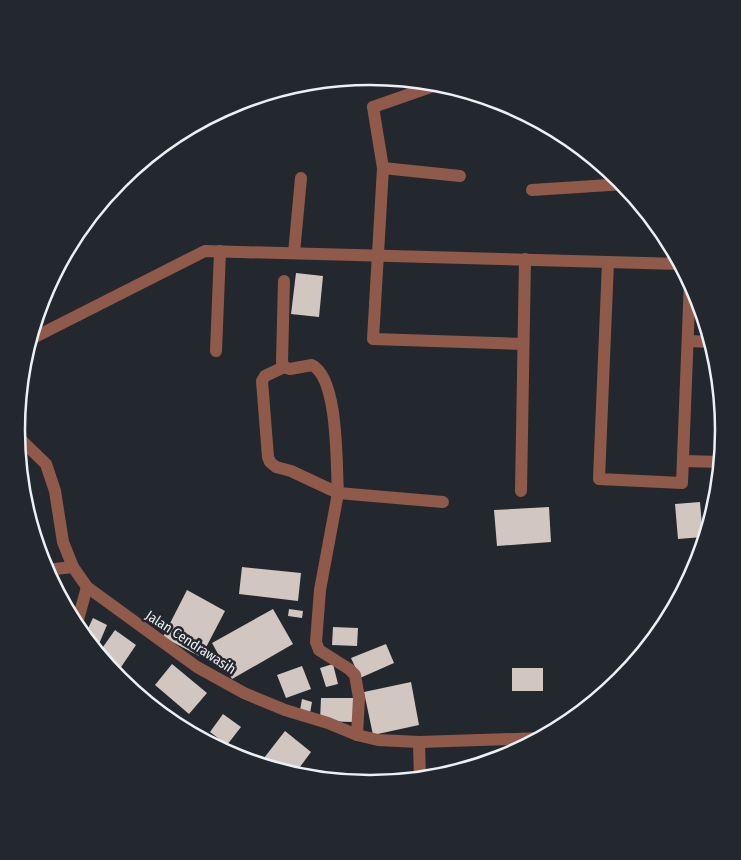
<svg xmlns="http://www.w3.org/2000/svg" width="741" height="860" font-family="'Fira Sans Condensed',sans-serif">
	<rect width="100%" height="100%" fill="#23282f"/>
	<g fill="#d2c7c0">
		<path d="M296 273 323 276 319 317 291 314Z"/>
		<path d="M700 502 703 537 678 539 675 504Z"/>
		<path d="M549 507 551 542 497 546 494 510Z"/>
		<path d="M242 567 301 573 298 601 239 594Z"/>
		<path d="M187 590 225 611 201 657 163 637Z"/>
		<path d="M273 609 293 644 232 679 212 643Z"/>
		<path d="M289 609 303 611 302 618 288 616Z"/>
		<path d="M93 618 107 625 96 651 84 637Z"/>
		<path d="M333 627 358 628 357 646 332 645Z"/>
		<path d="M115 630 136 645 117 673 98 654Z"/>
		<path d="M386 644 394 663 360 678 351 658Z"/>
		<path d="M172 664 207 693 189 714 155 685Z"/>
		<path d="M333 664 338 684 326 687 320 668Z"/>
		<path d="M302 666 311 689 286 698 277 675Z"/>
		<rect x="512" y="668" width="31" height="23"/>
		<path d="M411 682 419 725 373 735 364 692Z"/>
		<path d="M321 698H353V722L320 721Z"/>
		<path d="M302 699 312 702 310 713 300 710Z"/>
		<path d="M223 714 241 727 227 745 210 732Z"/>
		<path d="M285 731 311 752 294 775 281 771 264 758Z"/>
		<path d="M242 753 254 763 238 758Z"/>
		<path d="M502 758V759L478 766 477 760Z"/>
	</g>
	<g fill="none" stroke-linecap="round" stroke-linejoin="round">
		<g stroke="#905a4a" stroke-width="12">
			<path d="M442 83 373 107 383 168 373 339 523 344"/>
			<path d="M383 168 460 176"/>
			<path d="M532 190 625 184"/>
			<path d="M294 253 301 178"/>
			<path d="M608 262 599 479 682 483 690 280"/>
			<path d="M284 281 282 362 284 367 290 369 312 365C339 379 336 465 338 493L443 502"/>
			<path d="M29 340 205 251 681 264"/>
			<path d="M688 341 712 342"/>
			<path d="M216 351 220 251"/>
			<path d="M284 367 265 376 262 381 268 457 270 462 276 467 291 471 338 493 320 590 316 642 319 650 349 669 355 675 359 698 357 735"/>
			<path d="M683 461 722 462"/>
			<path d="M521 491 525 259"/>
			<path d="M46 570 73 567"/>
			<path d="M76 627 87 587"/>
			<path d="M419 742 420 779"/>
		</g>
		<path stroke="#905a4a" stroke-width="12" d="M17 436 46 464 55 491 63 542 73 567 87 587 197 667 244 693 285 710 328 723 357 735 378 740 419 742 543 738"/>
	</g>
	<g text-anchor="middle" stroke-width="5" stroke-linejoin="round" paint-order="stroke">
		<g font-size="14" fill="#ecf0f5" stroke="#23282f">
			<text transform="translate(191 642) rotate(33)" y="5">Jalan Cendrawasih</text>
		</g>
	</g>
	<path d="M0 0H741V860H0ZM25 430a345 345 0 1 1 690 0a345 345 0 1 1-690 0Z" fill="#23282f" fill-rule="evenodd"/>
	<path fill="none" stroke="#ecf0f5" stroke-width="2.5" d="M25 430a345 345 0 1 1 690 0a345 345 0 1 1-690 0Z"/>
</svg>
